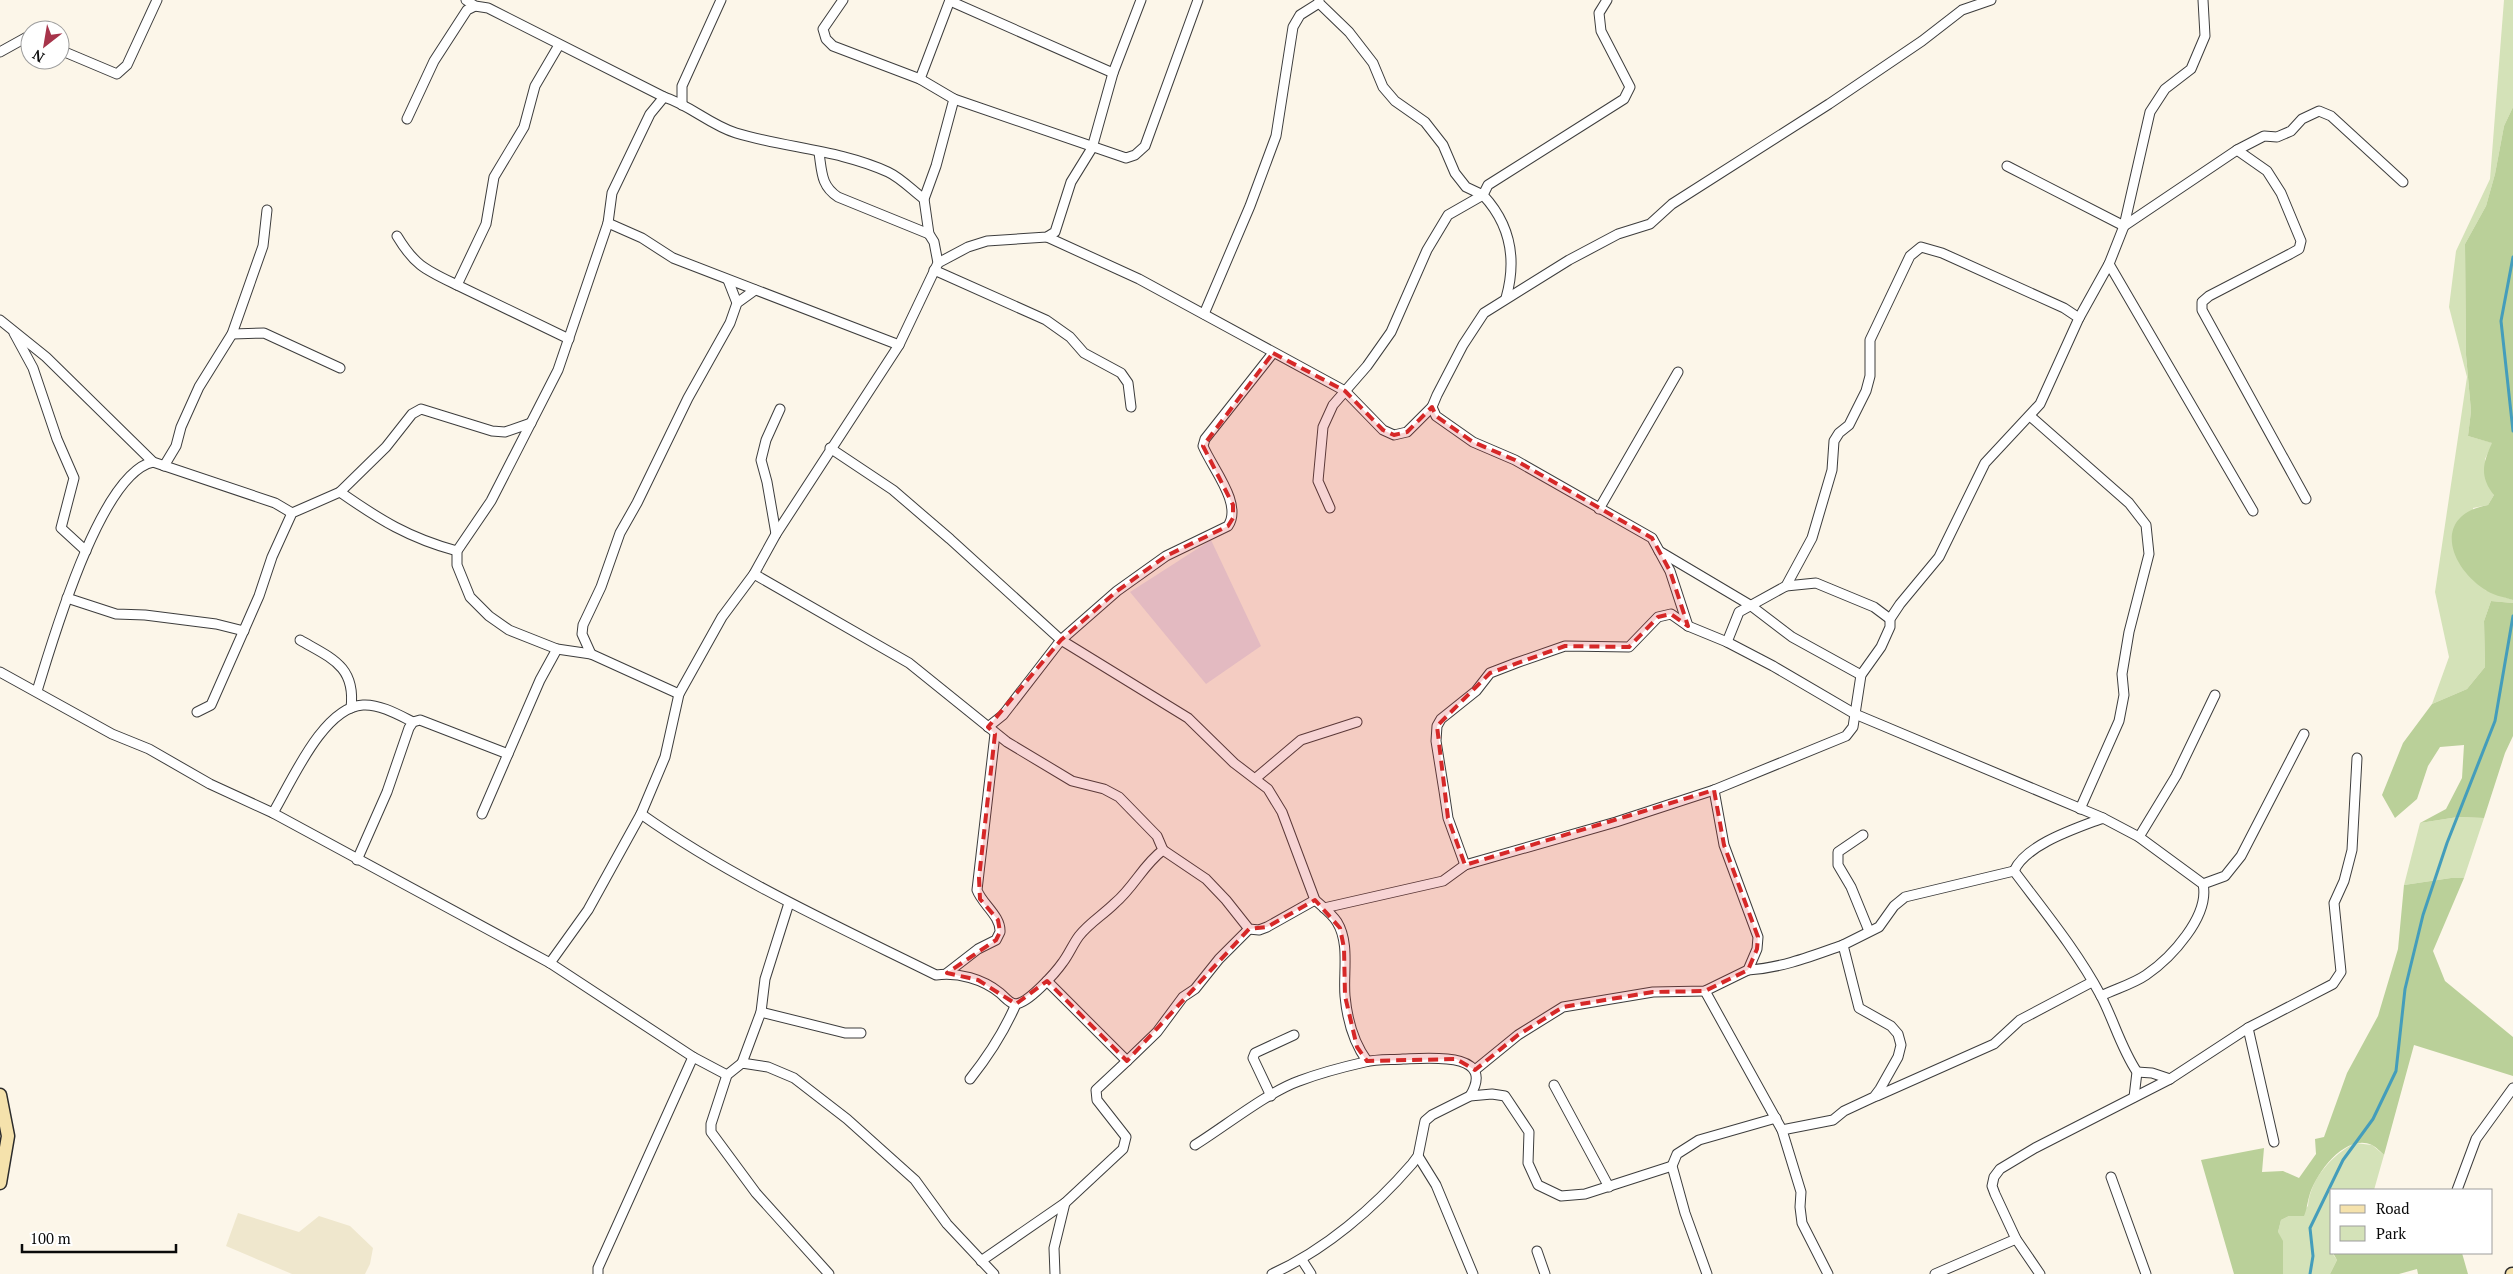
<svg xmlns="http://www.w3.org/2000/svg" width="2513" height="1274" font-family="'PT Serif',serif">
	<rect width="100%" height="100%" fill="#fcf6e9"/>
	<path fill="#e6dfe8" d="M1211 540 1261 646 1206 684 1130 592Z"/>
	<path fill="#efe7cd" d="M238 1213 299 1232 319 1216 350 1226 373 1248 370 1264 365 1274H292L226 1246Z"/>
	<g fill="#d4e2b8">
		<path d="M2504 0H2513V107L2504 126 2495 174 2486 206 2465 244 2466 355 2471 411 2468 436 2493 443 2485 459 2494 495 2488 505 2473 508 2485 590 2513 600V603L2491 601 2484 621 2485 667 2467 689 2432 704 2449 657 2435 592 2467 377 2449 307 2456 251 2490 179Z"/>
		<path d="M2458 817 2484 818 2464 878H2451L2404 885 2420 823Z"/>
		<path d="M2355 1143 2372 1145 2384 1155 2374 1190H2332V1253L2337 1260 2330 1274H2283L2278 1232 2281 1220 2289 1216H2297L2308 1206C2310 1179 2332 1155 2355 1143Z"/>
	</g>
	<g fill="#bad099">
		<path d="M2513 107V600C2504 597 2491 595 2484 589 2448 565 2433 515 2488 505L2494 495C2479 476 2483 463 2492 443L2468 436 2471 411 2466 355 2465 244 2486 206 2495 174 2504 126Z"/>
		<path d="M2491 601 2513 603V736L2505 753 2484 818 2458 817 2420 823 2446 809 2462 778 2464 745 2440 747 2428 766 2417 799 2395 818 2382 795 2403 743 2432 704 2467 689 2485 667 2484 621Z"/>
		<path d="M2451 878H2464L2433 951 2445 981 2513 1037V1076L2414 1045 2384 1155C2381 1152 2376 1147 2372 1145 2345 1133 2315 1174 2309 1197 2307 1204 2307 1209 2304 1216H2289L2281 1220 2278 1232 2283 1241V1274H2234L2201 1160 2264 1148 2262 1172 2283 1171 2299 1178 2316 1154 2315 1139 2324 1137 2347 1073 2378 1016 2398 949 2404 885Z"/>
		<path d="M2333 1253H2462L2468 1274H2418L2417 1269 2399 1274H2330L2337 1260Z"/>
	</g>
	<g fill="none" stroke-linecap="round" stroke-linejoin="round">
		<g stroke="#449dbb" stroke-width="3">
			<path d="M2513 257 2501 321 2513 431"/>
			<path d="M2310 1274 2313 1256 2310 1228 2343 1160 2373 1119 2396 1071 2405 989 2423 915 2447 843 2495 721 2513 616"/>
		</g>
		<g stroke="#3d3d3d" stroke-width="11">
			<g id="street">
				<path d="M466 0 475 6 488 8 664 97C690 105 710 125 736 133 786 148 840 150 888 172 901 178 913 191 924 199"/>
				<path d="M843 0 823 29 826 39 833 46 920 79"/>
				<path d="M1319 0V3L1349 32 1373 63 1383 87 1395 101 1425 122 1443 145 1455 173 1466 187 1483 195 1448 215 1427 250 1391 332 1367 366 1333 405 1323 427 1318 481 1330 508"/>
				<path d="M950 1 1113 73"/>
				<path d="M559 45 535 86 524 127 494 177 486 224 457 285 569 339"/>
				<path d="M60 50 117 74 127 65 157 0"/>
				<path d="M0 52 27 37H30"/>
				<path d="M664 97 650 114 612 193 608 223 558 370 491 501 457 551V565L470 597 489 616 509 630 557 649 591 654 679 694"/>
				<path d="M954 99 1126 158 1135 155 1145 146 1198 0"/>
				<path d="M682 105V86L721 0"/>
				<path d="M407 119 434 61 467 10 475 6"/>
				<path d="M2237 150 2267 171 2281 193 2301 241 2299 249 2290 254 2209 296 2202 302V310L2306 499"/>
				<path d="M819 153C822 172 821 186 838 197L929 234"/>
				<path d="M2007 166 2124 226 2237 150 2264 136 2277 137 2291 131 2302 119 2319 111 2331 116 2403 182"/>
				<path d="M608 223 642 238 673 258 899 345"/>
				<path d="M397 236C415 266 426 270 457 285"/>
				<path d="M1047 237 1139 279 1345 391 1383 430 1394 435 1407 432 1432 407"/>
				<path d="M938 263 968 247 987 241 1047 237 1055 232 1071 182 1092 148 1113 73 1141 0"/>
				<path d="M2109 264 2253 511"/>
				<path d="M934 270 1046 320 1070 337 1084 353 1121 373 1128 383 1131 407"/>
				<path d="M728 280 737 303"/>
				<path d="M1506 298C1517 259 1511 225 1483 195L1488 185 1624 99 1630 87 1601 31 1599 13 1607 0"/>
				<path d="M1204 314 1250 206 1276 136 1293 27 1300 15 1319 3"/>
				<path d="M2079 318 2109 264 2124 226 2150 112 2165 89 2191 69 2205 36 2203 0"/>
				<path d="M0 320 46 357 153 462 275 503 292 513"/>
				<path d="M14 333 33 368 57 439 74 478 61 528 86 551"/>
				<path d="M232 334 264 333 340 368"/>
				<path d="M2030 416 2129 503 2146 525 2149 554 2129 632 2122 674 2124 695 2119 721 2080 809"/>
				<path d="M830 448 893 490 950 539 1061 640 1188 718 1234 763 1268 789 1282 812 1315 900C1323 907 1332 914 1337 922 1350 943 1343 973 1345 996 1347 1018 1354 1043 1367 1061"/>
				<path d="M164 466 176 446 181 427 199 387 232 334 263 246 267 210"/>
				<path d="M340 492C380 520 409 538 457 551"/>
				<path d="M1599 509 1678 372"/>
				<path d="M776 534 767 482 761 460 766 440 780 409"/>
				<path d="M1659 551 1750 605 1792 637 1861 675"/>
				<path d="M1786 586 1816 583 1874 607 1890 619"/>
				<path d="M67 598 116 614 145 615 216 624 244 631"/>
				<path d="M1688 626 1670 571 1652 538 1515 460 1473 442 1436 416 1432 407 1437 395 1463 345 1484 313 1569 260 1618 234 1650 224 1672 204 1829 104 1922 41 1962 10 1991 0"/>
				<path d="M300 640C331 658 356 666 351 708"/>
				<path d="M591 654 582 634 583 625 601 587 620 533 637 503 688 398 730 323 737 303 755 290"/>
				<path d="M0 672 112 734 149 749 210 784 273 813 550 963 693 1057 727 1075"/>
				<path d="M37 691C52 643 100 473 153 462"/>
				<path d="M197 712 211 705 259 596 272 557 292 513 340 492 386 447 412 414 421 409 492 431 505 432 531 423"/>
				<path d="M988 727 1003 715 1061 640 1117 591 1166 556 1228 526C1243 504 1212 468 1203 446L1205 439 1273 353"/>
				<path d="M1256 778 1301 740 1357 722"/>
				<path d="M273 813C291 783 323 707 363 705 380 704 399 715 413 722"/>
				<path d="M482 814 540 680 557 649"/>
				<path d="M641 814C733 879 835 925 936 975 958 972 983 979 1000 993 1005 997 1009 1003 1015 1004 1028 1004 1056 972 1063 962 1069 954 1073 944 1079 936 1089 923 1103 915 1115 903 1134 887 1143 865 1163 850L1157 836 1119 797 1104 789 1072 781 1007 742 909 663 754 574"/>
				<path d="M1863 835 1838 852V865L1851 887 1869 931"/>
				<path d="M2139 837 2176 776 2215 695"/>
				<path d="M1163 850 1206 879 1226 900 1249 929 1259 930 1267 927 1315 900"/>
				<path d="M357 860 387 792 409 728 413 722 420 720 508 754"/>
				<path d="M1465 865 1448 818 1444 791 1436 741 1437 726 1441 719 1476 691 1490 673 1516 663 1565 646 1629 647 1658 617 1671 614 1688 626 1727 642 1773 666 1855 714 2103 818"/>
				<path d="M2014 871C2026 844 2077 828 2103 818L2139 837 2203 884C2210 916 2171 958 2146 975 2133 984 2115 989 2101 996"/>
				<path d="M2014 871C2044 911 2077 951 2101 996 2114 1021 2121 1048 2137 1072L2134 1097"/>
				<path d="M2203 884 2225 876 2241 856 2304 734"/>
				<path d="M1324 908 1443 881 1465 865 1616 822 1714 790 1846 736 1853 727 1861 675 1881 647 1890 627V619L1900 604 1939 557 1985 463 2040 404 2079 318 2064 308 1942 253 1921 247 1910 256 1870 340V376L1866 391 1849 425 1839 433 1834 441 1832 470 1812 538 1786 586 1739 612 1727 642"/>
				<path d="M550 963 588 910 641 814 665 757 679 694 722 617 754 574 776 534 899 345 938 263 934 242 929 234 924 199 936 166 954 99 920 79 950 0"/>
				<path d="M1748 970C1782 968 1812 956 1843 945"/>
				<path d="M947 973 978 949 996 940 1000 932C1001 916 982 904 977 890L995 734"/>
				<path d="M1705 991 1782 1130 1801 1192 1800 1207 1802 1223 1828 1274"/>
				<path d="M761 1012 845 1033H861"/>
				<path d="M2248 1028 2274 1142"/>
				<path d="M1127 1061 1157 1032 1183 997 1195 989 1219 959 1249 929"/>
				<path d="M742 1063 761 1012 765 979 789 903"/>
				<path d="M1475 1070 1518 1035 1563 1007 1653 992 1705 991 1748 970 1757 949 1758 937 1724 845 1714 790"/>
				<path d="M2137 1072 2152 1073 2170 1079"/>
				<path d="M970 1079C989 1055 1004 1032 1016 1004"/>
				<path d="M1554 1085 1609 1187"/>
				<path d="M1271 1096 1253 1058 1255 1053 1294 1035"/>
				<path d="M1877 1096 1994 1044 2020 1020 2092 982"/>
				<path d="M1782 1130 1833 1120 1844 1111 1874 1097 1880 1089 1898 1057 1901 1045 1898 1034 1891 1026 1859 1008 1843 945 1879 927 1894 906 1905 897 2014 871"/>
				<path d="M1195 1145C1224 1127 1268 1092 1299 1081 1320 1073 1343 1067 1365 1062 1377 1059 1391 1060 1403 1059 1429 1058 1497 1051 1470 1096"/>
				<path d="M1418 1156 1436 1185 1473 1274"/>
				<path d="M2111 1177 2146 1274"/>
				<path d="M2457 1190 2476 1139 2513 1088"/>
				<path d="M1537 1251 1545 1274"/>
				<path d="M1302 1260 1311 1274"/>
				<path d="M981 1261 1065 1203 1123 1149 1126 1137 1097 1100 1096 1090 1127 1061 1047 981"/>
				<path d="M598 1274V1268L693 1057"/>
				<path d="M829 1274 756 1193 711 1132V1124L727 1075 742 1063 768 1067 794 1078 847 1119 915 1180 947 1224 994 1274"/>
				<path d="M1055 1274 1054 1248 1065 1203"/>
				<path d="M1272 1274C1325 1250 1374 1208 1412 1164L1418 1156 1425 1121 1432 1115 1470 1096 1492 1094 1505 1096 1529 1132 1528 1163 1538 1185 1561 1196 1585 1194 1672 1166"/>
				<path d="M1707 1274 1685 1213 1672 1166 1677 1154 1699 1140 1776 1118"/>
				<path d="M1935 1274 2016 1239"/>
				<path d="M2040 1274 2016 1239 1995 1194 1992 1186 1994 1177 2000 1169 2035 1148 2170 1079 2248 1028 2333 984 2341 972 2334 903 2344 881 2352 850 2357 758"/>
			</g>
		</g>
		<g stroke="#2c2c2c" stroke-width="15">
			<g id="secondary">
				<path d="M0 1095 8 1136 0 1183"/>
				<path d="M2512 1274H2513"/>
			</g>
		</g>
		<use href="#street" stroke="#fff" stroke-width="9"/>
		<use href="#secondary" stroke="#f5e2ac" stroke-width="12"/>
	</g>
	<path fill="#d62828" fill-opacity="0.2" stroke="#d62828" stroke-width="4" stroke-dasharray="10 6" stroke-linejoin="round" d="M1273 353 1345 391 1383 430 1394 435 1407 432 1432 407 1436 416 1473 442 1515 460 1652 538 1670 571 1688 626 1671 614 1658 617 1629 647 1565 646 1490 673 1437 726 1448 818 1465 865 1714 790 1724 845 1758 937 1757 949 1748 970 1705 991 1653 992 1563 1007 1518 1035 1475 1070 1456 1059 1367 1061 1357 1047 1345 996 1344 948 1340 928 1315 900 1267 927 1249 929 1127 1061 1047 981 1016 1004 978 980 947 973 996 940 1000 932 998 920 980 899 979 878 995 734 988 727 1061 640 1117 591 1166 556 1228 526 1233 518V505L1203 446Z"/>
	<rect x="2330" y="1189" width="162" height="65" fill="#ffffff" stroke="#9d9d9d"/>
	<rect x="2340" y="1205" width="25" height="8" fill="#f5e2ac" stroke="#9d9d9d"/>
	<text x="2376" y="1214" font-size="15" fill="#0a0a0a">Road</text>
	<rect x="2340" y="1226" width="25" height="15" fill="#d4e2b8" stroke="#9d9d9d"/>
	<text x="2376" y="1239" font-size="15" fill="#0a0a0a">Park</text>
	<g transform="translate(45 45) rotate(211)"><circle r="24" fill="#ffffff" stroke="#9d9d9d"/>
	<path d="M0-4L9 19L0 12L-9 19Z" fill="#a7344a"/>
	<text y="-8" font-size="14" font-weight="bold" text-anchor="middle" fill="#0a0a0a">N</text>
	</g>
	<path d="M22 1244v8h154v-8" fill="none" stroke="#0a0a0a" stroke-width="2.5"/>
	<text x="30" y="1244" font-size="15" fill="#0a0a0a" stroke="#ffffff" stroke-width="4" paint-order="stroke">100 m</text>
</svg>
